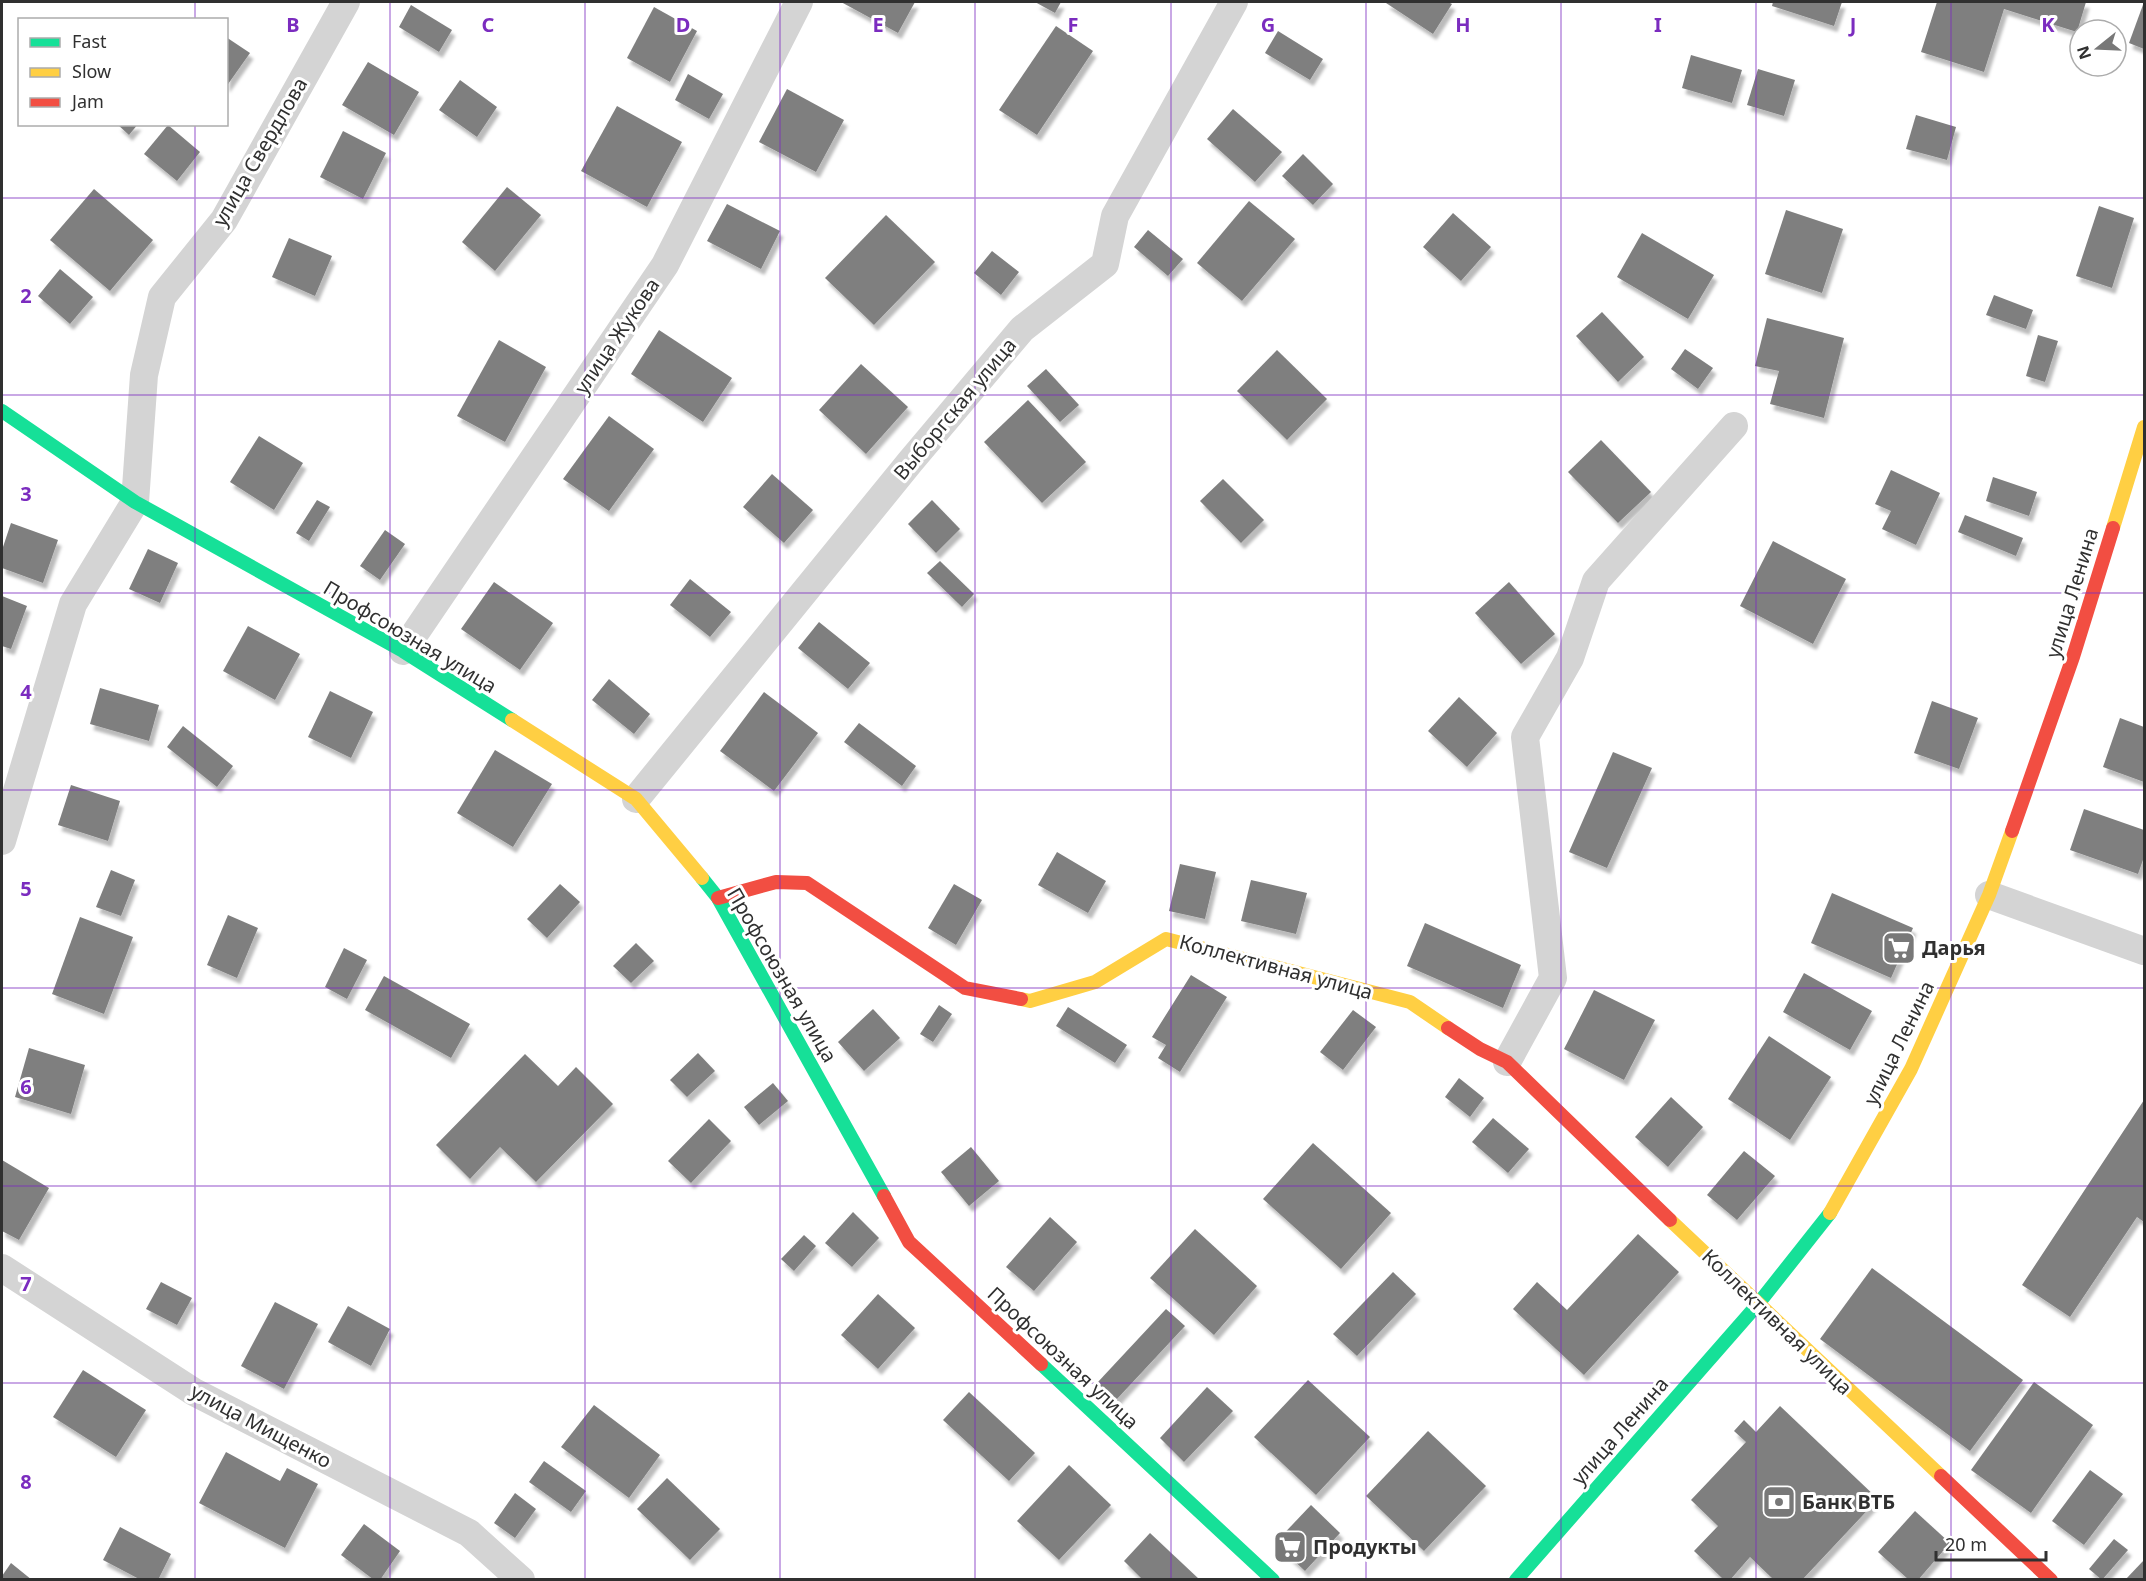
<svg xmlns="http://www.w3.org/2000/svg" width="2146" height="1581" font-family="'Noto Sans',sans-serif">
	<defs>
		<filter id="shadow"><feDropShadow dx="3.5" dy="6" stdDeviation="1.5" flood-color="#0004"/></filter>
	</defs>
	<rect width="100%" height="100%" fill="#fff"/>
	<g fill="#7f7f7f" filter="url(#shadow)">
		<path d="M841 2H915L898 33Z"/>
		<path d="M1035 2H1061L1055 13Z"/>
		<path d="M1387 2H1448L1452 4 1433 34 1386 3Z"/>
		<path d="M1773 2H1842L1834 26 1772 6Z"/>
		<path d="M1937 2H2086L2077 32 2004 9 1984 72 1921 52Z"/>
		<path d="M2144 2V49L2129 43Z"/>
		<path d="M411 5 452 30 439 52 399 27Z"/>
		<path d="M654 7 697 31 670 82 627 58Z"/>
		<path d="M1056 26 1093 51 1037 135 999 110Z"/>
		<path d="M1278 31 1323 59 1310 80 1265 53Z"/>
		<path d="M226 37 250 53 226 87Z"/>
		<path d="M1691 55 1742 70 1732 103 1682 88Z"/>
		<path d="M368 62 419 92 394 135 342 105Z"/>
		<path d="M1758 69 1795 80 1784 116 1747 105Z"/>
		<path d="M688 74 723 94 709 119 675 100Z"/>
		<path d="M460 80 497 107 477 137 439 110Z"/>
		<path d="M787 89 844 120 816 172 759 142Z"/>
		<path d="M617 106 682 142 647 207 581 171Z"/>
		<path d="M1233 109 1282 152 1255 182 1207 139Z"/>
		<path d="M1916 115 1956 127 1947 160 1906 149Z"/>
		<path d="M117 124H138L129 135Z"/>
		<path d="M168 125 200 152 177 181 144 154Z"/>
		<path d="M343 131 386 153 363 199 320 177Z"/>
		<path d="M1303 154 1333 184 1313 205 1282 176Z"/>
		<path d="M507 187 541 215 495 271 462 242Z"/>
		<path d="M94 189 153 240 110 291 50 240Z"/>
		<path d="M1249 201 1295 239 1242 301 1197 263Z"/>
		<path d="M727 204 780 231 761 269 707 241Z"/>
		<path d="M2099 206 2134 218 2112 288 2076 276Z"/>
		<path d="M1786 210 1843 229 1822 293 1765 274Z"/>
		<path d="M1453 213 1491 247 1461 281 1423 247Z"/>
		<path d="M886 215 935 262 874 325 825 278Z"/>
		<path d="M1148 230 1183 259 1168 276 1134 247Z"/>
		<path d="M1642 233 1714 275 1688 319 1617 277Z"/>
		<path d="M289 238 332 256 315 296 272 277Z"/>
		<path d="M992 251 1019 272 1001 295 974 273Z"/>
		<path d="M60 269 93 297 70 324 38 296Z"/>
		<path d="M1994 295 2033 310 2026 329 1986 315Z"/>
		<path d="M1602 312 1644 357 1618 382 1576 336Z"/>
		<path d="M1767 318 1844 338 1824 418 1770 404 1779 371 1755 366Z"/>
		<path d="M659 330 732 378 703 422 631 374Z"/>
		<path d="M2038 335 2058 341 2045 382 2026 376Z"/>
		<path d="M499 340 546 367 505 442 457 416Z"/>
		<path d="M1685 349 1713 368 1698 389 1671 369Z"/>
		<path d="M1277 350 1327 399 1287 440 1237 391Z"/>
		<path d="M861 364 908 407 866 454 819 410Z"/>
		<path d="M1046 369 1079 405 1060 422 1027 386Z"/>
		<path d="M1028 400 1086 462 1042 503 984 442Z"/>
		<path d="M609 416 654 449 609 511 563 479Z"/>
		<path d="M259 436 303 463 274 510 230 482Z"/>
		<path d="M1601 440 1651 492 1618 523 1568 472Z"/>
		<path d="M1891 470 1940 493 1916 545 1882 529 1891 511 1875 504Z"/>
		<path d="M772 474 813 510 784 543 743 507Z"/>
		<path d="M1993 477 2037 492 2029 516 1986 501Z"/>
		<path d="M1223 479 1264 520 1241 543 1200 501Z"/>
		<path d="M317 500 330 507 309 541 296 533Z"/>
		<path d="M932 500 960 529 936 553 908 524Z"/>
		<path d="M1965 515 2023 538 2016 556 1958 532Z"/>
		<path d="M11 523 58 540 43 583 2 568V550Z"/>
		<path d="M385 530 405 544 380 580 360 566Z"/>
		<path d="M1773 541 1846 579 1813 644 1740 606Z"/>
		<path d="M148 549 178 563 160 603 129 589Z"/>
		<path d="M940 561 974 594 962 607 927 573Z"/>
		<path d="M690 579 731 612 710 637 670 605Z"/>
		<path d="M494 582 553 623 520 670 461 629Z"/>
		<path d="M1509 582 1555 634 1521 664 1475 613Z"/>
		<path d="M2 596 27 606 11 649 2 646Z"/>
		<path d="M819 622 870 663 848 689 798 648Z"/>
		<path d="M248 626 300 654 275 700 223 671Z"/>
		<path d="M609 679 650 714 634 734 592 700Z"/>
		<path d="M100 688 159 705 149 741 90 724Z"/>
		<path d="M330 691 373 712 351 758 308 737Z"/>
		<path d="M764 692 818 733 774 791 720 751Z"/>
		<path d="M1459 697 1497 733 1467 767 1428 731Z"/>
		<path d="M1932 701 1978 718 1959 769 1914 753Z"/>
		<path d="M2120 718 2144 727V782L2103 767Z"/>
		<path d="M859 723 916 766 902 786 844 742Z"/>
		<path d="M183 726 233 766 217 787 167 747Z"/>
		<path d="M495 750 552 784 513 847 457 813Z"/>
		<path d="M1613 752 1652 768 1607 868 1569 852Z"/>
		<path d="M71 785 120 801 108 841 58 825Z"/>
		<path d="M2084 809 2144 830V857L2138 874 2070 850Z"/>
		<path d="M1057 852 1106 881 1088 913 1038 885Z"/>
		<path d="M1180 864 1216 872 1205 919 1169 911Z"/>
		<path d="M111 870 135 880 121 916 96 907Z"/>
		<path d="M1251 880 1307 893 1296 934 1241 921Z"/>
		<path d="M560 884 580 902 547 938 527 919Z"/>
		<path d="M954 884 982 900 956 945 928 928Z"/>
		<path d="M1832 893 1913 928 1891 978 1811 943Z"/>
		<path d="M228 915 258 928 237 978 207 965Z"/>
		<path d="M80 917 133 937 104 1014 52 994Z"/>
		<path d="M1425 923 1521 965 1503 1008 1407 966Z"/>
		<path d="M636 943 654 961 631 983 613 966Z"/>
		<path d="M344 948 367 960 347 999 325 987Z"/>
		<path d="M1804 973 1872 1011 1850 1050 1783 1012Z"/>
		<path d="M1191 975 1227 997 1180 1072 1158 1058 1166 1045 1152 1037Z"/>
		<path d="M384 976 470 1024 451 1058 365 1010Z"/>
		<path d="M1594 990 1655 1020 1624 1080 1564 1049Z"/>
		<path d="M939 1005 952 1014 933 1042 920 1034Z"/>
		<path d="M1068 1007 1127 1045 1115 1063 1056 1026Z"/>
		<path d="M873 1009 900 1038 864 1071 838 1042Z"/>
		<path d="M1353 1010 1376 1027 1343 1070 1320 1052Z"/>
		<path d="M1769 1036 1831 1077 1790 1140 1728 1099Z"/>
		<path d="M29 1048 85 1065 71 1114 15 1097Z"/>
		<path d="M698 1053 715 1071 687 1097 670 1080Z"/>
		<path d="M525 1054 558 1086 576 1067 613 1104 536 1182 500 1147 470 1179 436 1145Z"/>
		<path d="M1459 1078 1484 1098 1470 1117 1445 1097Z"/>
		<path d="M773 1083 788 1101 759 1125 744 1107Z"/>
		<path d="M1671 1097 1703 1127 1668 1167 1635 1137Z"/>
		<path d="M2144 1100V1222L2137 1217 2070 1317 2022 1285Z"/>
		<path d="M1493 1118 1529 1149 1508 1173 1472 1142Z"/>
		<path d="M709 1119 731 1141 691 1183 668 1161Z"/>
		<path d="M1313 1143 1391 1213 1341 1269 1263 1199Z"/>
		<path d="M971 1147 999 1181 969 1206 941 1172Z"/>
		<path d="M1744 1151 1775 1176 1737 1220 1707 1195Z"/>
		<path d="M2 1160 49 1188 19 1240 2 1231Z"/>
		<path d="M853 1212 879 1238 852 1267 825 1243Z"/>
		<path d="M1050 1217 1077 1242 1034 1291 1006 1267Z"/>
		<path d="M1195 1229 1257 1286 1214 1335 1150 1278Z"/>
		<path d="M1638 1234 1679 1272 1584 1375 1513 1309 1537 1282 1567 1310Z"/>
		<path d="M804 1235 816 1246 794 1271 781 1259Z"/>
		<path d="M1872 1268 2023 1380 1970 1451 1820 1339Z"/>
		<path d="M1393 1272 1416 1294 1357 1356 1333 1334Z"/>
		<path d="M161 1282 192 1298 177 1325 146 1309Z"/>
		<path d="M878 1294 915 1328 878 1369 841 1335Z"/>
		<path d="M275 1302 318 1324 284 1389 241 1366Z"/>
		<path d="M348 1306 390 1329 371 1366 328 1342Z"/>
		<path d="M1166 1309 1185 1326 1116 1400 1097 1383Z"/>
		<path d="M83 1370 146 1410 116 1457 53 1417Z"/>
		<path d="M1308 1380 1370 1437 1316 1495 1254 1437Z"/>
		<path d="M2034 1382 2093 1425 2031 1513 1971 1470Z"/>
		<path d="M1207 1387 1233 1411 1184 1462 1160 1438Z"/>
		<path d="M969 1392 1035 1453 1009 1481 943 1420Z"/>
		<path d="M594 1405 660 1455 629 1498 561 1447Z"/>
		<path d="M1780 1406 1878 1499 1802 1580H1774L1750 1557 1730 1580H1724L1694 1551 1718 1526 1691 1500 1746 1442 1734 1431 1744 1420 1756 1432Z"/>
		<path d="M1428 1431 1486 1486 1424 1551 1366 1496Z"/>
		<path d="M226 1452 280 1481 287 1468 318 1484 285 1548 199 1503Z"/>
		<path d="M544 1461 586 1491 571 1512 529 1482Z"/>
		<path d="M1069 1465 1111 1505 1059 1560 1017 1521Z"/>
		<path d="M2090 1470 2123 1494 2084 1545 2052 1521Z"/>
		<path d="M667 1478 720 1529 690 1560 637 1509Z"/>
		<path d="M515 1493 536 1509 515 1538 494 1523Z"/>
		<path d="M1311 1505 1340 1533 1305 1571 1275 1543Z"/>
		<path d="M1915 1511 1950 1543 1918 1580H1909L1878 1552Z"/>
		<path d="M364 1524 400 1551 380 1580H374L341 1555Z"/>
		<path d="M120 1527 171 1554 158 1580H141L103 1560Z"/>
		<path d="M1150 1533 1200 1580H1143L1124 1561Z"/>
		<path d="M2114 1539 2128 1550 2102 1580 2089 1569Z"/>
		<path d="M2144 1560V1580H2125Z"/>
		<path d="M11 1563 32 1580H2V1576Z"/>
	</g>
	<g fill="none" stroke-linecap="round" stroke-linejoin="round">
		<g stroke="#d4d4d4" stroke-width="28">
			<path d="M403 651 665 265 799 2"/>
			<path d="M636 799 910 462 1022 329 1105 264 1115 216 1234 2"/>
			<path d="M2 841 73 604 135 502 144 375 162 297 224 220 346 2"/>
			<path d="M1989 895 2144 951"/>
			<path d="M1507 1062 1553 978 1525 737 1570 658 1596 581 1734 426"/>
			<path d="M2 1268 194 1392 469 1533 521 1580"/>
		</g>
		<g stroke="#16e098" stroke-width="14">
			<path d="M2 411 135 502 403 651 512 720"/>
			<path d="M702 878 718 898 884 1196"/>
			<path d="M1041 1364 1273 1580"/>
			<path d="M1516 1580 1758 1304 1830 1213"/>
		</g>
		<g stroke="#ffcf43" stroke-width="14">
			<path d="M2113 528 2144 427"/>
			<path d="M512 720 636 799 702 878"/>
			<path d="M1021 999 1030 1001 1095 982 1166 939 1410 1002 1448 1028"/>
			<path d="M1830 1213 1911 1069 1989 895 2012 831"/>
			<path d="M1670 1220 1941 1476"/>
		</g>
		<g stroke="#f24e42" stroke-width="14">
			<path d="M2012 831 2073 657 2113 528"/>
			<path d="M718 898 776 882 807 883 965 988 1021 999"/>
			<path d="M1448 1028 1480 1049 1507 1062 1670 1220"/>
			<path d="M884 1196 909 1242 1041 1364"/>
			<path d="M1941 1476 2051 1580"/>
		</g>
	</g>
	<path fill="none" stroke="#7b2cbf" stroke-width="1.5" stroke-opacity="0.55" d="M195 2V20M390 2V1580M585 2V1580M780 2V1580M975 2V1580M1171 2V1580M1366 2V1580M1561 2V1580M1756 2V1580M1951 2V1580M195 124V1580M2 198H2144M2 395H2144M2 593H2144M2 790H2144M2 988H2144M2 1186H2144M2 1383H2144"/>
	<defs>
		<g id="supermarket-square" transform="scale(1.725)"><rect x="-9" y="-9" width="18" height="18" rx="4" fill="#787878" stroke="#fff"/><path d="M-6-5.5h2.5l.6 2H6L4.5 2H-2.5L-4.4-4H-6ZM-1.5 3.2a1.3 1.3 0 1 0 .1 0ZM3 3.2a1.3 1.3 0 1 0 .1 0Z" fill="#fff"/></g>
		<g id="bank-square" transform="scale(1.725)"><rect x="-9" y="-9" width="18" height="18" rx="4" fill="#787878" stroke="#fff"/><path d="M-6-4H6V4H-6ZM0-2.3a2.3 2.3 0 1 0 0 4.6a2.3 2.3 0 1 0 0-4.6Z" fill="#fff"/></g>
	</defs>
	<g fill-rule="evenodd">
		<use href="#supermarket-square" x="1899" y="948"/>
		<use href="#bank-square" x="1779" y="1502"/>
		<use href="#supermarket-square" x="1290" y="1547"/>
	</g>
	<g text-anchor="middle" stroke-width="6" stroke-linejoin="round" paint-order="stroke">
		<g font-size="20" fill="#303030" stroke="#fff">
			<text transform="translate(260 152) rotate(-60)" y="7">улица Свердлова</text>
			<text transform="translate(617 336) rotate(-56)" y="7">улица Жукова</text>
			<text transform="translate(955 409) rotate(-50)" y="7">Выборгская улица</text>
			<text transform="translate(2072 593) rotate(-73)" y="7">улица Ленина</text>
			<text transform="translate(410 637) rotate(31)" y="7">Профсоюзная улица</text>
			<text transform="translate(1276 967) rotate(15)" y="7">Коллективная улица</text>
			<text transform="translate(782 975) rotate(60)" y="7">Профсоюзная улица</text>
			<text transform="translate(1899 1043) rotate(-64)" y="7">улица Ленина</text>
			<text transform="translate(1777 1322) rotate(44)" y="7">Коллективная улица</text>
			<text transform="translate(1063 1358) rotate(43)" y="7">Профсоюзная улица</text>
			<text transform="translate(261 1426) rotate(28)" y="7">улица Мищенко</text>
			<text transform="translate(1620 1431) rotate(-49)" y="7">улица Ленина</text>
		</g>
		<g font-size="20" font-weight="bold" fill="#303030" stroke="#fff" text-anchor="start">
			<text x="1922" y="955">Дарья</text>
			<text x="1802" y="1509">Банк ВТБ</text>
			<text x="1313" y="1554">Продукты</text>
		</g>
	</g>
	<g font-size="20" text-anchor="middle" font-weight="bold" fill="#7b2cbf" stroke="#fff" stroke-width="6" stroke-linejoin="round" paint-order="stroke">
		<text x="293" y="32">B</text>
		<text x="488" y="32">C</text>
		<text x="683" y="32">D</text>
		<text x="878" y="32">E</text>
		<text x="1073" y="32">F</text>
		<text x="1268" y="32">G</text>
		<text x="1463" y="32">H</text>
		<text x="1658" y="32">I</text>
		<text x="1853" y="32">J</text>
		<text x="2048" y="32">K</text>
		<text x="26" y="303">2</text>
		<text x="26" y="501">3</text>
		<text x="26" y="699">4</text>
		<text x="26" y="896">5</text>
		<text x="26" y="1094">6</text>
		<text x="26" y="1291">7</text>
		<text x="26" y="1489">8</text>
	</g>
	<rect width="2146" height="1581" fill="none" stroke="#303030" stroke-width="6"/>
	<rect x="18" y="18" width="210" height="108" fill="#ffffff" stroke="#acacac" stroke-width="1.5"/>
	<rect x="30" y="38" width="30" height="9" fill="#16e098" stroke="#acacac" stroke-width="1.5"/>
	<text x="72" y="48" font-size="18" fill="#303030">Fast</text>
	<rect x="30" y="68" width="30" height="9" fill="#ffcf43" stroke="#acacac" stroke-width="1.5"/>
	<text x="72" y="78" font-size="18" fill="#303030">Slow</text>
	<rect x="30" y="98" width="30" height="9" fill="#f24e42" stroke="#acacac" stroke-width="1.5"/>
	<text x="72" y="108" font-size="18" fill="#303030">Jam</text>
	<g transform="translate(2098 48) rotate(252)"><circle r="28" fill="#ffffff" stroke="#acacac" stroke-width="1.5"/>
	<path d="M0-4.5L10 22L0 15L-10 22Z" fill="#787878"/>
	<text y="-9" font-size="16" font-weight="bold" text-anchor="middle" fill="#303030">N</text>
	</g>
	<path d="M1936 1551v9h110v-9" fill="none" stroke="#303030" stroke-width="3"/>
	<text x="1945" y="1551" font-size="18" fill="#303030" stroke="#ffffff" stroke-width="4.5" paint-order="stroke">20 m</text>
</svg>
